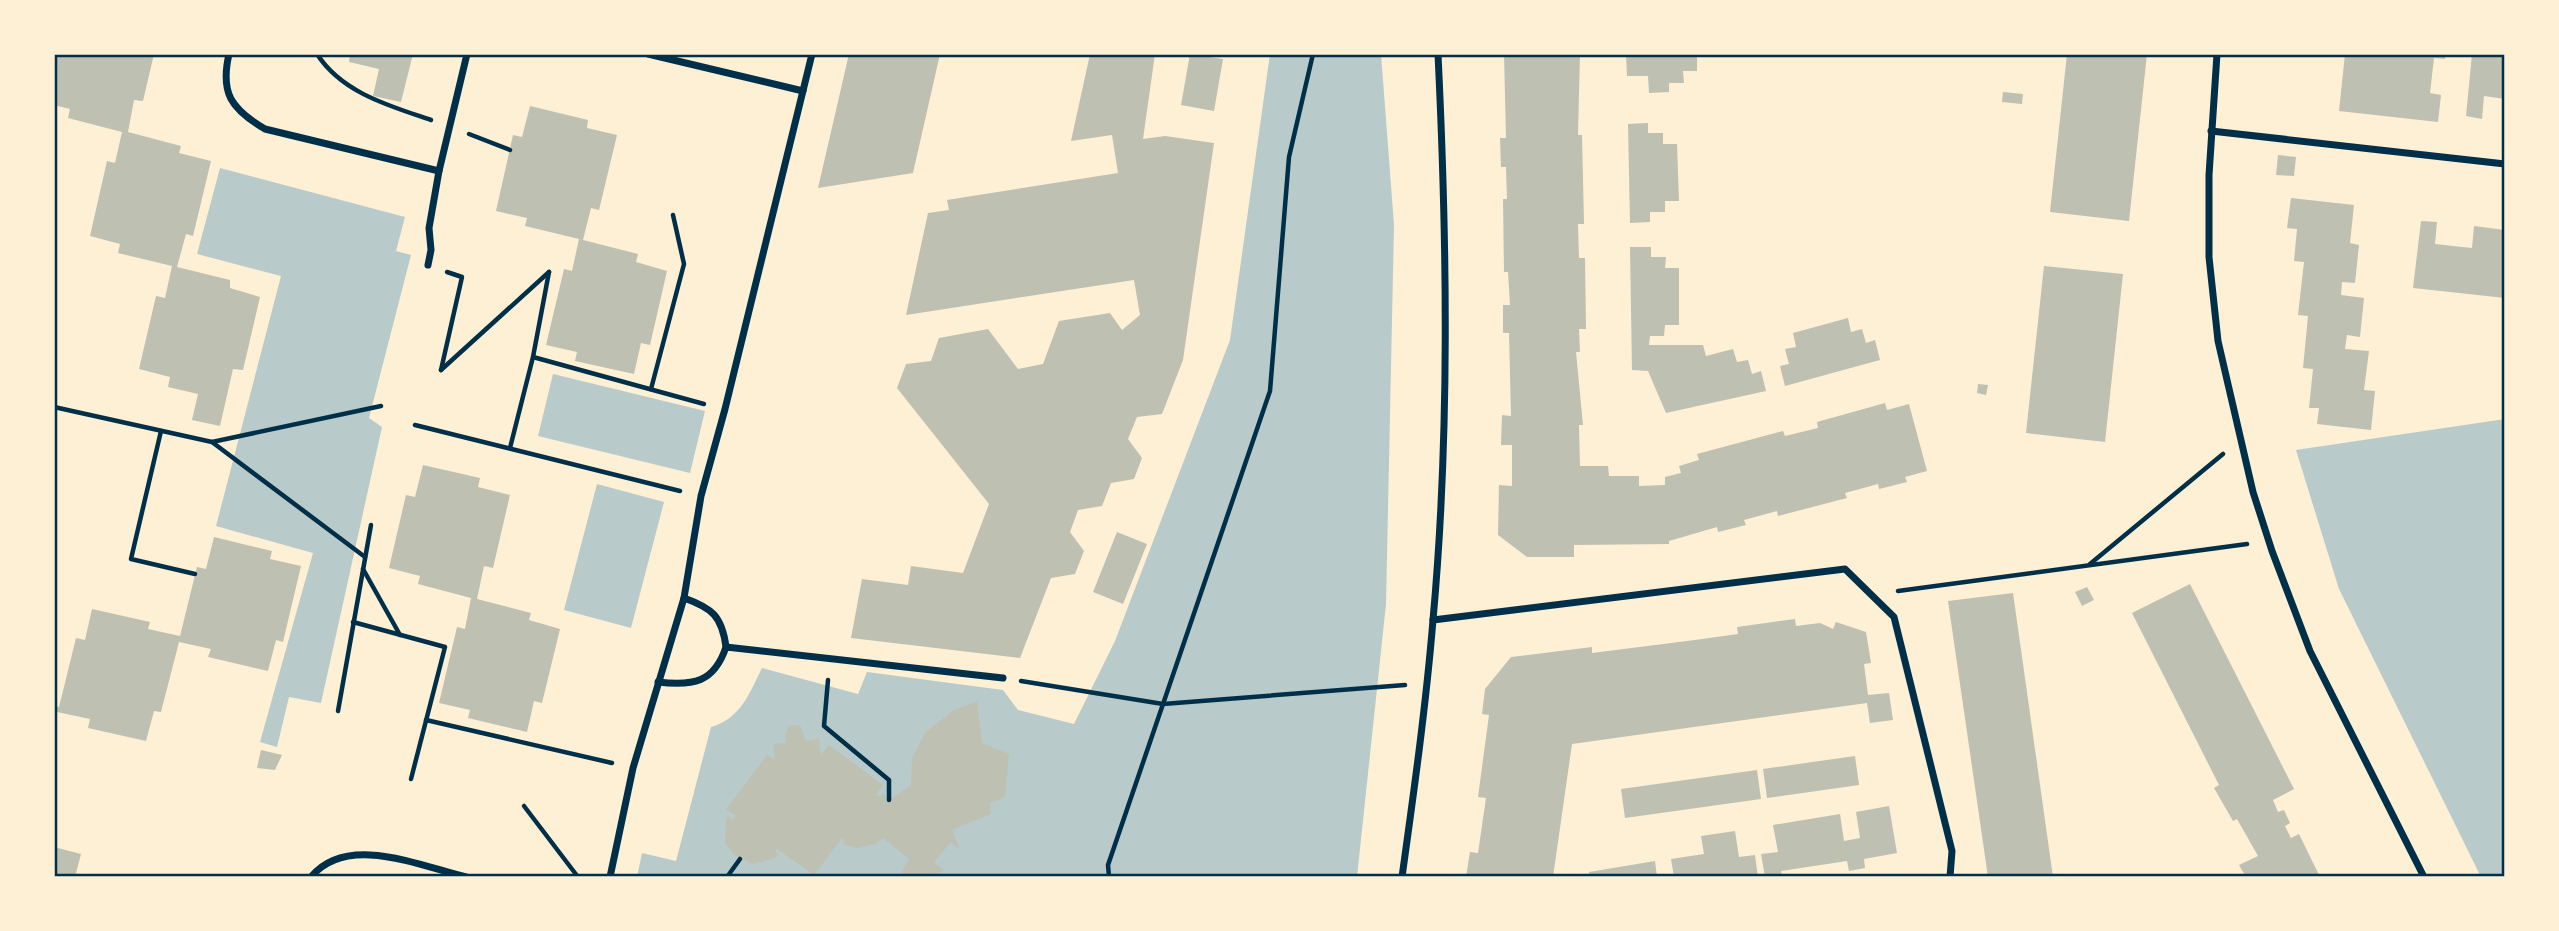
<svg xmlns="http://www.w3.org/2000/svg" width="2559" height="931" font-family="'Asap Condensed',sans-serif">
	<rect width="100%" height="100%" fill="#fdf0d5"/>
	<g fill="#b9caca">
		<path d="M1270 54H1381L1394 225 1386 604 1357 877H637L642 853 676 861 711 727C741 718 749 694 762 668L858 694 867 672 1003 690 1018 710 1074 724 1115 641 1230 340Z"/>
		<path d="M220 168 405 217 396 251 411 255 369 418 382 427 321 703 289 697 277 747 260 742 313 553 216 526 281 276 197 254Z"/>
		<path d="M553 374 705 411 690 473 538 436Z"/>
		<path d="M2505 419V877H2481L2339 589 2296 450Z"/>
		<path d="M597 484 664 502 631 628 564 610Z"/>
	</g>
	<g fill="#bec0b2">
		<path d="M54 54H154L143 101 134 100 128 132 181 146 179 153 211 161 193 236 186 234 177 267 230 280V288L260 297 243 370 233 369 220 426 192 420 198 394 168 387 170 377 139 369 156 296 165 298 172 266 118 253 120 244 90 236 107 161 115 163 122 132 68 118 70 109 54 105Z"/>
		<path d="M350 54H413L401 102 373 96 379 69 349 62Z"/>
		<path d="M849 54H940L913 173 818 188Z"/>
		<path d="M1090 54H1155L1143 139 1165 136 1214 143 1183 360 1162 414 1137 417 1128 439 1142 458 1134 479 1111 483 1102 506 1078 510 1070 532 1084 551 1075 574 1051 578 1020 658 851 638 862 579 908 585 911 566 963 573 989 504 897 388 906 364 931 361 939 338 988 329 1018 369 1043 364 1059 321 1110 313 1122 330 1140 315 1134 280 906 315 928 213 949 210 947 200 1118 173 1112 135 1071 141Z"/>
		<path d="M1190 54 1223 59 1214 111 1181 105Z"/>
		<path d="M1504 54H1580L1578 135H1582L1584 224H1578L1579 258H1585L1586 329H1579L1580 352H1576L1583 425H1579L1580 466H1608L1609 476H1639V486L1665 485V477L1681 473 1679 466 1699 460 1697 454 1783 431 1785 436 1818 428 1817 422 1885 403 1887 410 1909 404 1927 471 1905 477 1907 482 1879 489 1878 484 1845 493 1847 498 1778 516 1777 511 1744 520 1746 525 1718 532 1717 527 1669 541V544L1574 545V557H1527L1498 535 1499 485 1512 486V445H1501L1502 415 1511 416 1509 333H1503V305H1510L1508 272H1504L1503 199H1507L1506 167H1501L1500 138H1506Z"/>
		<path d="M1626 54H1697V71H1683L1684 83H1669V92L1649 93 1648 76H1627Z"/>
		<path d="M2067 54H2147L2129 221 2050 212Z"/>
		<path d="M2345 54H2445V59L2434 58 2430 93 2441 95 2438 122 2339 111Z"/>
		<path d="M2472 54H2505V99L2484 96 2482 119 2466 116Z"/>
		<path d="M2003 92 2023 94 2022 104 2002 102Z"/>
		<path d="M530 106 588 120 587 128 617 135 599 210 591 208 583 240 638 254 636 262 667 271 650 345 641 343 634 374 575 361 577 352 546 345 564 269 572 271 579 239 525 226 527 218 496 211 513 135 522 137Z"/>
		<path d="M1648 123V133H1663V144H1677L1679 201H1665V212H1650V222L1630 223 1628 124Z"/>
		<path d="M2278 155 2296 157 2294 176 2276 175Z"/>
		<path d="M2291 198 2354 205 2350 243 2359 245 2355 283 2342 282 2341 295 2364 298 2360 337 2347 335 2345 349 2369 351 2364 390 2375 391 2371 430 2317 424 2319 408H2309L2313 369 2303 368 2308 316 2298 315 2304 262 2294 261 2297 229 2287 228Z"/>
		<path d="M2421 221 2437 222 2435 244 2453 246 2472 248 2474 226 2505 230V298L2413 288Z"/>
		<path d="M1630 247H1651V257H1666L1665 268H1679V325H1665L1664 336H1650L1649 345H1703L1706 356 1733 349 1737 362 1748 360 1752 374 1761 371 1766 391 1666 413 1648 371 1632 370Z"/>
		<path d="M2044 266 2123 274 2105 442 2026 433Z"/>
		<path d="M1848 318 1851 332 1862 329 1866 343 1875 340 1880 360 1785 386 1780 366 1789 364 1785 349 1796 347 1793 333Z"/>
		<path d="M1978 384 1988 385 1986 395 1977 393Z"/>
		<path d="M423 465 480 478 478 487 510 495 493 568 484 566 477 599 531 613 529 620 560 629 542 703 534 701 527 732 468 718 470 710 439 703 457 627 465 629 471 598 418 584 420 576 389 568 406 495 415 497Z"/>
		<path d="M1117 532 1147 544 1123 604 1093 592Z"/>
		<path d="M214 537 272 551 270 559 301 566 283 642 276 640 268 671 208 657 211 649 179 642 161 712 154 711 146 741 88 728 90 719 57 712 54 720V706L59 707 76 638 85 640 92 609 150 622 148 629 180 636 197 567 206 569Z"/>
		<path d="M2190 584 2294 789 2273 800 2278 812 2284 810 2290 823 2285 826 2291 838 2299 834 2320 877H2246L2239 865 2258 856 2237 819 2233 821 2214 788 2219 785 2132 613Z"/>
		<path d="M2087 587 2094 600 2082 606 2075 592Z"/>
		<path d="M2013 593 2053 877H1988L1948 601Z"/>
		<path d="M1795 619 1796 626 1820 623 1833 629 1836 622 1866 632 1871 663 1864 664 1868 695 1889 693 1893 720 1870 723 1867 703 1572 744 1553 877H1466L1470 852 1478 853 1486 798 1478 797 1489 715 1482 714 1485 689 1511 657 1592 647V653L1695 640 1738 634 1737 627Z"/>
		<path d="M977 701 982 743 1009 754 1005 797 990 803 991 814 952 830 960 850 951 842 934 862 943 870 938 877H899L909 859 883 838 876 844 857 848 843 844 845 840 842 838 814 875 777 849 775 851 779 855 775 858 753 864 734 855 725 843 726 821 728 816 733 820 736 816 726 809 767 755 775 760 773 744 786 743 785 735 789 726 800 725 806 741 819 739 821 755 829 745 883 785 876 794 880 797 883 793 889 800 911 785 912 758 925 733 954 710Z"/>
		<path d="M261 750 282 755 275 770 257 768Z"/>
		<path d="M1855 756 1859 785 1767 798 1763 769Z"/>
		<path d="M1757 770 1761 799 1625 818 1621 789Z"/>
		<path d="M1889 806 1897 853 1864 859 1865 868 1849 871 1847 861 1781 871 1782 877H1765L1761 854 1778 852 1773 825 1840 814 1844 841 1860 838 1856 812Z"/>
		<path d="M1735 831 1739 857 1755 855 1758 877H1674L1671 859 1704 854 1701 836Z"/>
		<path d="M54 847 81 854 75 877H54Z"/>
		<path d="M1655 861 1657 877H1590L1589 872Z"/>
	</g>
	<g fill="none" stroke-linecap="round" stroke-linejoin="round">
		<g stroke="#003049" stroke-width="4.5">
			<path d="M317 54C342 93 390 106 431 120"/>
			<path d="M469 134 510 150"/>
			<path d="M533 357 704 404"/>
			<path d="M441 370 549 272"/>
			<path d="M441 370 462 277 447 272"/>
			<path d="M651 389 684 264 673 215"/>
			<path d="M54 407 212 442 365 557"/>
			<path d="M415 425 680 491"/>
			<path d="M161 431 131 559 195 574"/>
			<path d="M212 442 381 406"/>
			<path d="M510 448 533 357 549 272"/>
			<path d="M2090 564 2223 454"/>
			<path d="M363 569 400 635"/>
			<path d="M1898 591 2247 544"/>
			<path d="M353 622 445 647 411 779"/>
			<path d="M828 680 824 726 889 780V800"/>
			<path d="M1021 681 1163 704 1405 685"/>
			<path d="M338 711 371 525"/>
			<path d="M426 720 612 763"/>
			<path d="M524 806 578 877"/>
			<path d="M727 877 740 859"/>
			<path d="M1109 877 1108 865 1270 391 1289 157 1313 54"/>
		</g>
		<g stroke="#003049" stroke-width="7">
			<path d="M229 54C220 93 231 109 265 129L439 171 467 54"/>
			<path d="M648 54 803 91"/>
			<path d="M2217 54 2209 175V257L2218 341 2253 492 2272 551 2310 651 2424 877"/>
			<path d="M2211 131 2505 164"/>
			<path d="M428 265 431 250 429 228 439 171"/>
			<path d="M684 598C712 608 722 616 726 647"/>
			<path d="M1433 620 1845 569 1894 617 1952 851 1950 877"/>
			<path d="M658 682C693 686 714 683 726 647L1003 678"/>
			<path d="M311 877C347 833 420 866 466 877"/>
			<path d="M610 877 633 768 684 598 701 496 725 409 812 54"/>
			<path d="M1402 877C1414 791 1426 705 1433 620 1450 432 1447 242 1438 54"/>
		</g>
	</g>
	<rect width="2559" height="931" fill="none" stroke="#fdf0d5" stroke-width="112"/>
	<rect x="56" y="56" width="2447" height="819" fill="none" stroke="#003049" stroke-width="2.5"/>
</svg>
